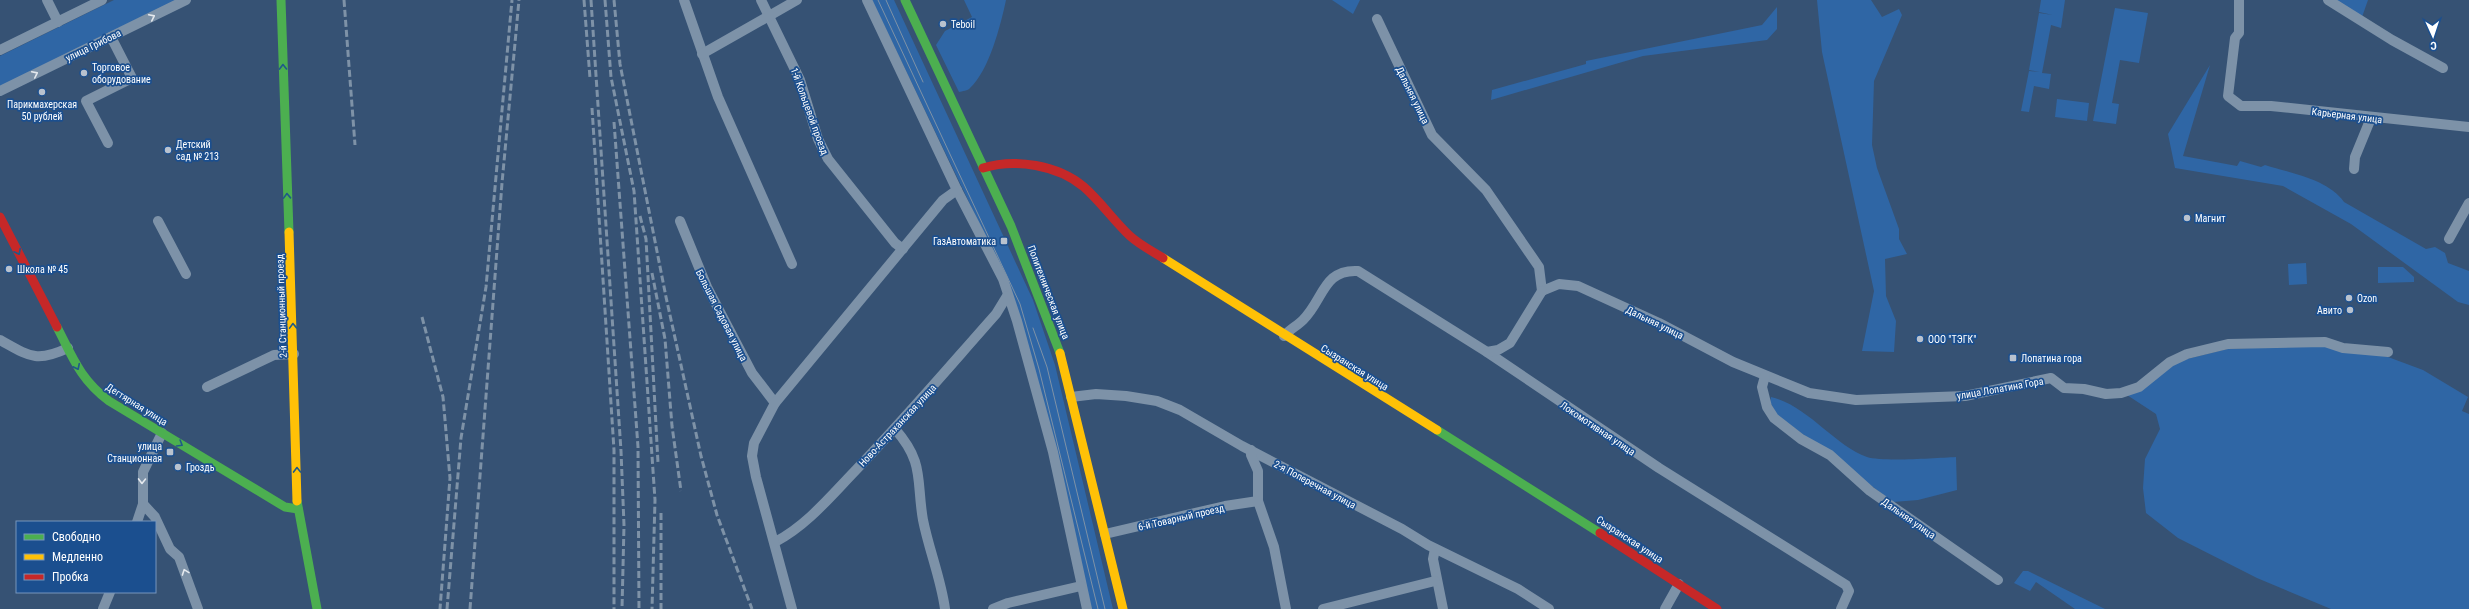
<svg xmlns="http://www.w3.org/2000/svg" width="2469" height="609" font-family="'Roboto Condensed',sans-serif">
	<rect width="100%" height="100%" fill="#365274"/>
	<g fill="#2f66a5">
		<path d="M114 0H178L0 87V56Z"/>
		<path d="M872 0H894L1033 300 1055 365 1113 609H1091L1005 277Z"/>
		<path d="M964 0H1006C1001 24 989 71 970 88 968 91 962 91 959 92L936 45 945 31 972 17Z"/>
		<path d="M1332 0H1360L1353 14Z"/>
		<path d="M1817 0H1871L1882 17 1899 9 1902 15 1874 81 1872 145 1877 168 1899 229V239L1907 254 1885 259 1886 296 1896 321 1894 352 1862 351 1874 291 1822 52Z"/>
		<path d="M2041 0H2065L2061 28 2051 25 2042 73 2051 74 2049 89 2034 86 2029 112 2021 111 2029 71 2040 72 2029 70 2039 13 2053 15 2039 12Z"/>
		<path d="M2335 0H2368L2362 17Z"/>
		<path d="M1777 7V29L1767 40 1643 56 1491 100 1492 90 1586 64V61L1762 25Z"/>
		<path d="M2115 8 2148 13 2139 63 2120 60 2112 103 2119 104 2116 124 2093 121Z"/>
		<path d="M2210 65 2183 156 2237 166 2240 161 2261 167 2265 165C2290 173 2328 179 2344 202L2426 249 2435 247 2445 253 2448 263 2469 271V305L2458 302 2351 224 2283 186 2175 168 2168 134Z"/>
		<path d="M2057 99 2089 103 2087 121 2055 117Z"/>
		<path d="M2306 263 2307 284 2289 285 2288 264Z"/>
		<path d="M2378 267H2403L2414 277V282L2378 283Z"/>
		<path d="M2324 345 2388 357 2423 370 2468 397 2462 411 2469 414V609H2331L2257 578 2178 538 2146 513 2143 488 2145 459 2160 429 2156 414 2127 395 2179 361 2227 349Z"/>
		<path d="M1771 397C1807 405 1835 446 1867 457 1883 462 1936 458 1956 457L1957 490 1918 500 1893 502 1777 415 1770 402Z"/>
		<path d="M2023 571H2028L2105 609H2075L2036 582 2030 591 2014 583Z"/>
	</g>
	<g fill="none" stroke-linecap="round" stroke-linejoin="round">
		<g stroke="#7d92a8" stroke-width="10">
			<path d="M47 0 58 22"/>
			<path d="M684 0 718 97 792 264"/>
			<path d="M761 0 800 80 818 139 828 159 895 243 903 249"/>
			<path d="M867 0 957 190 1003 279 1017 321 1053 452 1087 609"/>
			<path d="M2239 0V33L2235 38 2228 96 2241 106H2271L2469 127"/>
			<path d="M2328 0 2392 40 2443 68"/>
			<path d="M1377 19 1432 135 1486 190 1539 267 1542 291"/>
			<path d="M0 50 102 0"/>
			<path d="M702 54 797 0"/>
			<path d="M0 91 186 0"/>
			<path d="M108 143 86 101 132 78 111 37"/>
			<path d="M2354 169 2355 157 2371 118"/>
			<path d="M158 221 186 274"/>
			<path d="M680 221 707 287 752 373 775 403"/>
			<path d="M2449 239 2469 203"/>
			<path d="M1542 291 1559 284 1578 286 1659 323 1733 362 1809 393 1856 400 1965 396 2051 378 2064 388 2084 389 2106 394 2121 393 2139 387 2170 362 2187 354 2228 344 2325 342 2343 348 2388 352"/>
			<path d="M1284 336C1290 329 1297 326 1303 320 1324 299 1323 269 1358 271L1487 352 1659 468 1846 585 1849 591 1841 609"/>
			<path d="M0 340C29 356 36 363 68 348"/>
			<path d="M1487 352 1498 350 1510 343 1542 291"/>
			<path d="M1765 376 1762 387 1767 407 1774 418 1801 439 1830 455 1870 491 1998 580"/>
			<path d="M207 387 274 355 294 354"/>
			<path d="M1071 397 1096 394 1126 396 1157 401 1180 410 1242 446 1402 529 1428 545 1518 589 1549 609"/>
			<path d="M895 429C925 463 916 480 923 520 929 550 941 579 945 609"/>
			<path d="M1251 450V455L1258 471V501L1274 547 1286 609"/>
			<path d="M143 504 155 517 170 549 179 557 198 609"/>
			<path d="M137 522 143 504V472L162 433"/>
			<path d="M1105 534 1225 506 1258 501"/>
			<path d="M775 542C806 526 830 497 854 472 903 421 949 367 996 314L1007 296"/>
			<path d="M1435 549 1433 559 1443 609"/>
			<path d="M103 609 110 592"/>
			<path d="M792 609 756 477 752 456 754 443 775 403 943 200 957 190"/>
			<path d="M993 609 1008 603 1081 586"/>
			<path d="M1323 609 1435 581"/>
			<path d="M1665 609 1679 584"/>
		</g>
		<g stroke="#4caf50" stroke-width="9">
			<path d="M281 0 289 232"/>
			<path d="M905 0 1011 226 1060 353"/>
			<path d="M57 327C73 358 80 379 109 401L285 507 298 509"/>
			<path d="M1437 430 1600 533"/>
			<path d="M297 501 317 609"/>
		</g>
		<g stroke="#ffc107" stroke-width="9">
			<path d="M289 232 297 501"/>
			<path d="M1163 258 1437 430"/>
			<path d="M1060 353 1123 609"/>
		</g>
		<g stroke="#c62828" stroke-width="9">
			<path d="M983 168C1015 158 1058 165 1084 187 1101 202 1114 221 1130 236 1140 245 1152 251 1163 258"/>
			<path d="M0 217 57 327"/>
			<path d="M1600 533 1717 609"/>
		</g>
		<g stroke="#7e92a7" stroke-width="1">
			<path d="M878 0 1020 304 1039 369 1098 609"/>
			<path d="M886 0 923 82"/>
			<path d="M1033 328 1047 367 1105 609"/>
		</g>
		<g stroke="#7e92a7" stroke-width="3" stroke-dasharray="7 3" stroke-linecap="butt">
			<path d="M344 0 355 145"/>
			<path d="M584 0 590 78"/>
			<path d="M591 0 621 451 624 525 622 609"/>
			<path d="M605 0 611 77 634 191 655 500 652 609"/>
			<path d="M614 0 620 64 666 297 701 456 717 515 752 609"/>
			<path d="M592 108 614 450V609"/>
			<path d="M614 122 638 447 639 609"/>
			<path d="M640 216 646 239 658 463"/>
			<path d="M652 273 665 339 672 426 681 491"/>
			<path d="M422 317 443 397 450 478 440 609"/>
			<path d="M661 513V609"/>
			<path d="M447 609 461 438 486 287 512 0"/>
			<path d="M470 609 502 183 519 0"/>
		</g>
	</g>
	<defs><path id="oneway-chevron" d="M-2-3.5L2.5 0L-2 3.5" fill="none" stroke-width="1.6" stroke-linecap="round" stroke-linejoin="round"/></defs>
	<g stroke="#e5e9ee">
		<use href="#oneway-chevron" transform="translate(152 17) rotate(-26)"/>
		<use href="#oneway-chevron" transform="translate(35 74) rotate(-26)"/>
		<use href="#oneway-chevron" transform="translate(142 481) rotate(91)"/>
		<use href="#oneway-chevron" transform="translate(185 572) rotate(-110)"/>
	</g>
	<g stroke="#205989">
		<use href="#oneway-chevron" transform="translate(283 67) rotate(-91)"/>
		<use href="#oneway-chevron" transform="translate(287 196) rotate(-92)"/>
		<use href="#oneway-chevron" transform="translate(18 252) rotate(63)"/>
		<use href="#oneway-chevron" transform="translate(293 326) rotate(-92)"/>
		<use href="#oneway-chevron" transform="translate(77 367) rotate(64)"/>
		<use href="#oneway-chevron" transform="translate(180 444) rotate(31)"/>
		<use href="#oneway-chevron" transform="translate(297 470) rotate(-91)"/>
	</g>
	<g fill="#b9c2ce" stroke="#1b4f8f" stroke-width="1.5">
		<circle cx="943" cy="24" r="4"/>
		<circle cx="84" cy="73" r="4"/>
		<circle cx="42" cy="92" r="4"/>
		<circle cx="168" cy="150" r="4"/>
		<circle cx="2187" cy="218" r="4"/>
		<rect x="1000" y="237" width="8" height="8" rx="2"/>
		<circle cx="9" cy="269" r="4"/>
		<circle cx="2349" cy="298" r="4"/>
		<circle cx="2350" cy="310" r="4"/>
		<circle cx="1920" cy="339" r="4"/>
		<rect x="2009" y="354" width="8" height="8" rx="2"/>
		<rect x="166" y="448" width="8" height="8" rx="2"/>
		<circle cx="178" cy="467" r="4"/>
	</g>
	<g text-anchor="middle" stroke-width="3.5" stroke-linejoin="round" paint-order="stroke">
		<g font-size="10" fill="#fff" stroke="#1b4f8f" text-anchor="start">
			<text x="951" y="28">Teboil</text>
			<text x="92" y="71">Торговое<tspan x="92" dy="12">оборудование</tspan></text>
			<text x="42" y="108" text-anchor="middle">Парикмахерская<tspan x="42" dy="12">50 рублей</tspan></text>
			<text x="176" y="148">Детский<tspan x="176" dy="12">сад № 213</tspan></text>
			<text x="2195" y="222">Магнит</text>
			<text x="996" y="245" text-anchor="end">ГазАвтоматика</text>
			<text x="17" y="273">Школа № 45</text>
			<text x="2357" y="302">Ozon</text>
			<text x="2342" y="314" text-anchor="end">Авито</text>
			<text x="1928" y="343">ООО "ТЭГК"</text>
			<text x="2021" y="362">Лопатина гора</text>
			<text x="162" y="450" text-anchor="end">улица<tspan x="162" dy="12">Станционная</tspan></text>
			<text x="186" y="471">Гроздь</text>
		</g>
		<g font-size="10" fill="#fff" stroke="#1b4f8f">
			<text transform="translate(93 45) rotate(-26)" y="4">улица Грибова</text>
			<text transform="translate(1413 95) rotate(64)" y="4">Дальняя улица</text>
			<text transform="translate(810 111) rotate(70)" y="4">1-й Кольцевой проезд</text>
			<text transform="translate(2347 115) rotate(7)" y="4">Карьерная улица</text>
			<text transform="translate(1049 292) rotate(69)" y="4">Политехническая улица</text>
			<text transform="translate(281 306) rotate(-92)" y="4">2-й Станционный проезд</text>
			<text transform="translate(722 315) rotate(63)" y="4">Большая Садовая улица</text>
			<text transform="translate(1655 322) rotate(26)" y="4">Дальняя улица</text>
			<text transform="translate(1355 367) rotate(32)" y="4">Сызранская улица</text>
			<text transform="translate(2000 388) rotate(-10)" y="4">улица Лопатина Гора</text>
			<text transform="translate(137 404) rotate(32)" y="4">Дегтярная улица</text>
			<text transform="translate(897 425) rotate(-47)" y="4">Ново-Астраханская улица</text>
			<text transform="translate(1598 428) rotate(34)" y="4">Локомотивная улица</text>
			<text transform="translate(1315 484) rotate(28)" y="4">2-я Поперечная улица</text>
			<text transform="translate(1181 517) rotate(-13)" y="4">6-й Товарный проезд</text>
			<text transform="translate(1909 518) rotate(35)" y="4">Дальняя улица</text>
			<text transform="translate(1630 539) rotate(33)" y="4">Сызранская улица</text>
		</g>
	</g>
	<rect x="16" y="521" width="140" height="72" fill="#1b4f8f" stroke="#7695bc"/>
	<rect x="24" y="534" width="20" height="6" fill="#4caf50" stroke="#7695bc"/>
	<text x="52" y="541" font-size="12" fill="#ffffff">Свободно</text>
	<rect x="24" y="554" width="20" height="6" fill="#ffc107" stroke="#7695bc"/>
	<text x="52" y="561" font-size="12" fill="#ffffff">Медленно</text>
	<rect x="24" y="574" width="20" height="6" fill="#c62828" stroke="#7695bc"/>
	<text x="52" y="581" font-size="12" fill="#ffffff">Пробка</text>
	<g transform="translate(2433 36) rotate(177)" stroke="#1b4f8f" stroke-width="3" paint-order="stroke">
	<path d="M0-3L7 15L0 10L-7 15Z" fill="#ffffff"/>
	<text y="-6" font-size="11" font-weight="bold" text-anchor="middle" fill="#ffffff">С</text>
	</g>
</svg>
